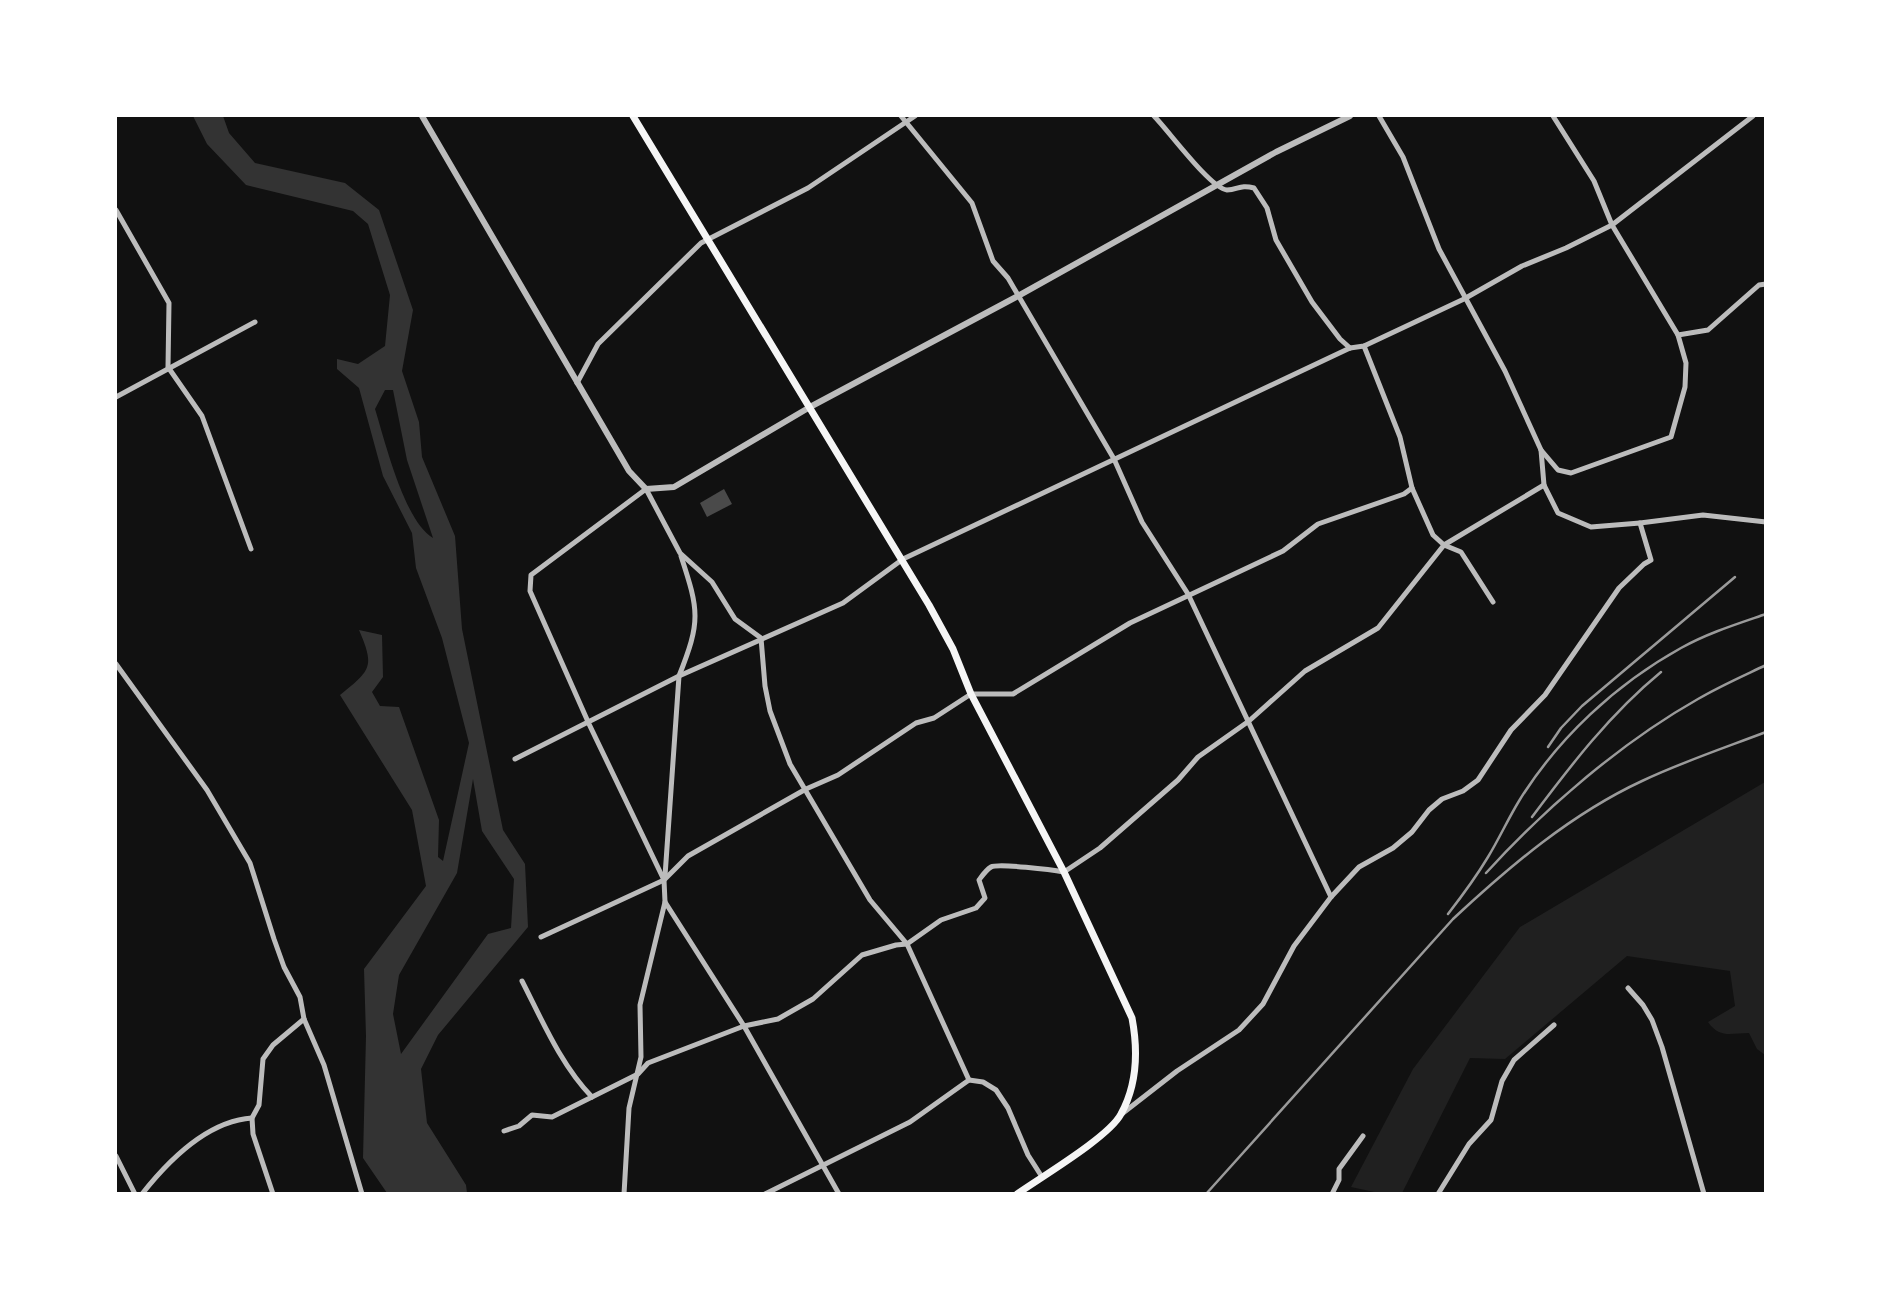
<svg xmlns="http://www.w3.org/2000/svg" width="1881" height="1309" font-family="Mulish,sans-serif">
	<rect width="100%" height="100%" fill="#111"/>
	<path fill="#202020" d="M1765 782V1055L1757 1049 1749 1033C1731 1033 1720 1039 1708 1022L1735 1006 1730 971 1627 956 1505 1059 1470 1058 1402 1193H1379L1351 1187 1413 1069 1520 927Z"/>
	<path fill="#333" fill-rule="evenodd" d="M193 116H223L229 133 255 163 345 183 379 210 413 310 402 371 419 422 422 457 455 536 462 629 503 830 525 864 528 927 438 1035 421 1069 427 1123 466 1185 467 1193H387L363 1158 366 1036 364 969 426 886 412 810 340 695C371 670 375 667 359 630L382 635 383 677 372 692 380 706 399 707 439 820 438 857 443 861 469 743 442 638 416 568 412 533 383 476 359 388 337 369V359L358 364 385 346 390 295 368 224 353 211 246 185 207 144ZM385 390H393L407 460 433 538C404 521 385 441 375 409ZM473 779 482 831 514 879 511 928 488 934 401 1054 393 1014 399 975 457 873Z"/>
	<path fill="#4a4a4a" d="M724 489 732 504 707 517 700 503Z"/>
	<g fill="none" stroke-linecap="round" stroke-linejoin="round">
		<g stroke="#bcbcbc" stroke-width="5">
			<path d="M901 116 972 203 993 261 1008 278 1114 459 1142 522 1188 594 1331 897"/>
			<path d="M1154 116C1168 130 1210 188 1227 190 1238 190 1240 184 1254 188L1267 208 1276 240 1312 302 1340 339 1350 348"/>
			<path d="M116 210 169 303 168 367 202 416 251 549"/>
			<path d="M1678 335 1708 330 1759 285 1766 284"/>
			<path d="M1364 346 1400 437 1412 488 1433 535 1444 545 1461 552 1493 602"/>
			<path d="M577 383 598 344 701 243 808 188 915 116"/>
			<path d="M116 397 255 322"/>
			<path d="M1541 450 1558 470 1571 473 1671 437 1685 387 1686 363 1678 335 1612 225 1594 181 1553 116"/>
			<path d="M1640 523 1703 515 1766 522"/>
			<path d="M116 664 207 790 250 863 274 939 284 967 300 997 304 1019 324 1065 362 1194"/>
			<path d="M515 759 679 676 843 603 903 559 1350 348 1364 346 1464 299 1522 266 1566 248 1612 225 1753 116"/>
			<path d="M665 876 679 676C701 621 699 611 681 556"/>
			<path d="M541 937 664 880 688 856 806 789 838 775 916 723 934 718 971 694H1013L1130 623 1283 551 1318 524 1404 494 1412 488"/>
			<path d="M522 981C542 1020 561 1065 592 1097"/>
			<path d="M1628 988 1643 1005 1652 1020 1662 1047 1704 1194"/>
			<path d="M1123 1113 1177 1071 1239 1030 1263 1004 1294 946 1331 897 1359 867 1393 848 1412 832 1429 810 1442 799 1463 791 1478 780 1511 730 1545 695 1619 588 1644 564 1651 560 1640 523 1591 527 1558 513 1544 485 1541 450 1505 371 1439 249 1403 157 1379 116"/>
			<path d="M504 1131 519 1126 532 1115 552 1117 638 1074 648 1063 744 1026 778 1019 813 999 862 955 896 945 907 944 941 920 976 908 985 898 979 880C982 876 986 870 991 867 998 863 1053 870 1064 872L1100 848 1178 780 1198 757 1249 721 1305 671 1378 628 1444 545 1544 485"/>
			<path d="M116 1156 135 1194"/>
			<path d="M142 1194C168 1161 208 1121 252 1118"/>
			<path d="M273 1194 253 1134 252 1118 259 1105 263 1059 273 1045 304 1019"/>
			<path d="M624 1194 629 1108 641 1057 640 1005 665 902"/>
			<path d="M765 1194 910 1122 969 1080"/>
			<path d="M839 1194 744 1026 665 902 664 880 589 724 530 591 531 575 646 489 680 553 712 582 735 619 761 638 765 686 770 711 790 764 870 900 907 944 969 1080 983 1082 996 1090 1008 1108 1028 1155 1042 1177"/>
			<path d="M1332 1194 1339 1180V1169L1363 1136"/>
			<path d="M1438 1194 1469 1144 1491 1120 1502 1081 1514 1060 1554 1025"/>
		</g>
		<path stroke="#bcbcbc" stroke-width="6" d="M422 116 629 471 646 489 674 487 810 407 1018 296 1276 152 1350 116"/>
		<path stroke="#f5f5f5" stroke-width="7" d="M633 116 929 605 953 649 971 694 1064 872 1132 1018C1138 1050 1137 1085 1121 1114 1109 1137 1041 1177 1017 1194"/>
		<g stroke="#9a9a9a" stroke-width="2.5">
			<path d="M1548 747 1561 728 1582 706 1735 577"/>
			<path d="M1532 817C1571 765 1610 714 1661 672"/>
			<path d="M1486 873C1545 808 1622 742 1698 699 1720 686 1743 676 1766 665"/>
			<path d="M1448 914C1462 896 1476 877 1488 857 1499 839 1508 819 1519 801 1558 738 1616 684 1681 648 1708 633 1737 624 1766 614"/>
			<path d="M1206 1194 1453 919C1510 866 1571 814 1642 781 1682 762 1724 748 1766 732"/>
		</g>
	</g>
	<rect width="1881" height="1309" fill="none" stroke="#ffffff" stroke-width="234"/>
</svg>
